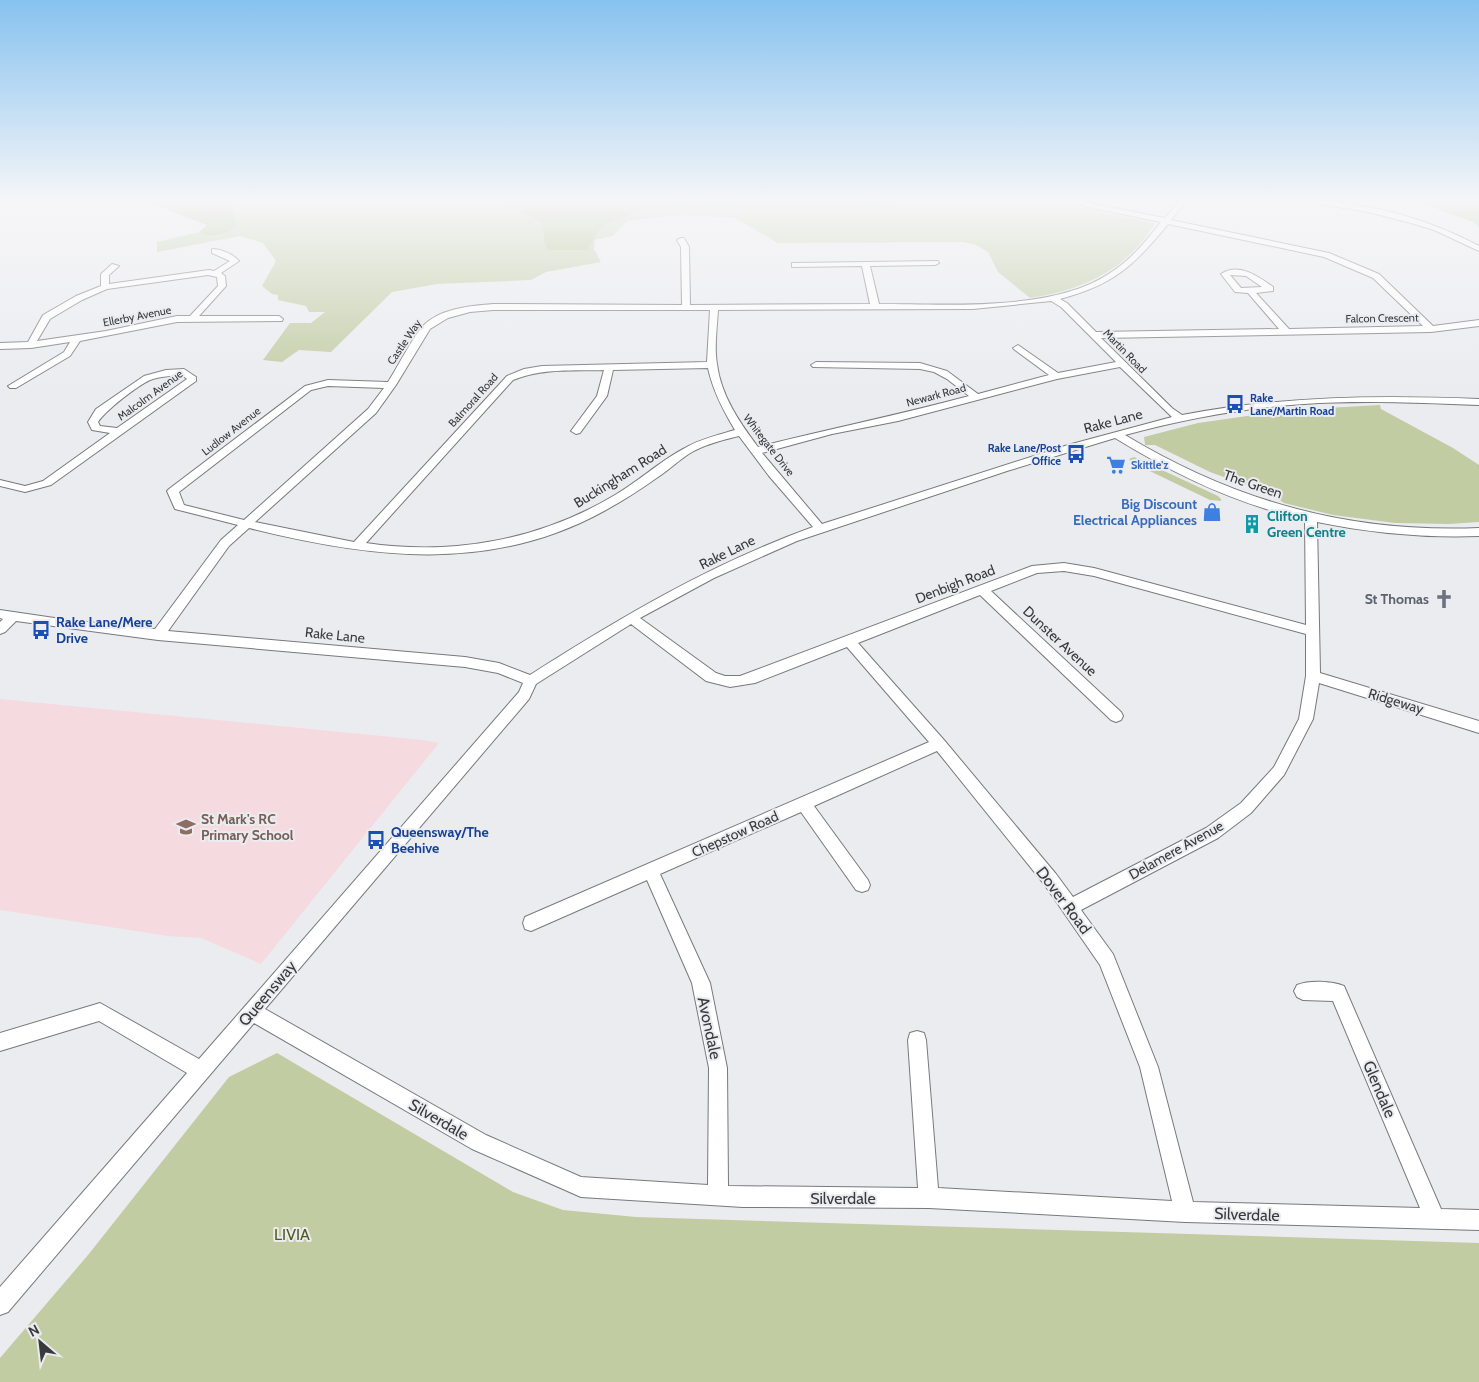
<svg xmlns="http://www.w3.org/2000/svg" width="1479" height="1382" font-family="Cabin,sans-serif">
	<rect width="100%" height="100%" fill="#ebecf0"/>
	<path fill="#f5dbdf" d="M0 699 423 740 439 743 261 964 201 938 168 936 0 910Z"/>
	<g fill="#c1cca3">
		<path d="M142 200H1077L1072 206 1155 223C1127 270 1083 290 1030 298L998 272 988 252 976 245 963 242 778 243 735 218 680 215 627 221 613 236 595 240 594 249 601 262 546 272 531 280 437 284 392 292 331 352 299 350 282 362 263 360 290 323H311L325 312H309L306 306 278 300V295L272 294 262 286 276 261 263 243 240 236 157 252V242L199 232 207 225Z"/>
		<path d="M1380 405 1381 409 1453 448 1479 465V522L1449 524 1395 523 1333 515 1284 503 1271 494 1210 472 1155 445H1145L1144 437 1198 423 1247 416 1291 410Z"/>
		<path d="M1134 457 1218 496 1221 499V501L1210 500 1133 463 1129 459Z"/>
		<path d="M277 1053 513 1192 563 1210 636 1217 1479 1243V1382H0V1358L88 1255 229 1077Z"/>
	</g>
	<g fill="#abbb7f">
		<path d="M142 200C161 200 216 195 229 207 234 211 235 219 236 225 227 234 211 239 199 232L207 225Z"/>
		<path d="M497 200H926L877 206 762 205 701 208 654 205 608 223 599 230 587 250H548L544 241 543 223Z"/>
		<path d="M1412 200H1479V227L1473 222Z"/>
	</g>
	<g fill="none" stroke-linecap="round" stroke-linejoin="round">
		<g stroke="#78797c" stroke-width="2">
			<g id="minor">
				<path d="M1180 200H1187L1171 220 1329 253 1379 274 1433 326 1479 320V326L1431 332 1101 338 1172 408 1182 415C1282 396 1378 395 1479 399V405C1421 403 1362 400 1304 404 1243 408 1184 419 1125 435 1236 502 1349 533 1479 528V536C1425 538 1370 533 1317 522L1320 673 1479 721V733L1319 683 1313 719 1284 775 1251 813 1218 838 1081 910 1113 954 1158 1067 1193 1202 1420 1208 1333 1001 1303 1000 1297 997 1294 991 1297 985C1309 980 1332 981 1344 986L1441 1209 1479 1210V1230L1185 1222 929 1208 743 1207 581 1197 472 1149 254 1023 8 1312 0 1315V1287L187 1073 99 1021 0 1051V1033L100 1003 199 1059 519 692 523 683 498 673 465 667 158 640 16 621 5 632 0 634V622L3 619 0 618V610L68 620 155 629 221 540 238 525 175 509 167 491 169 489 305 386 328 380 388 382C398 367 412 338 423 326 440 308 471 306 493 304L682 305 681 247 677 240 681 238H684L689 247 690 305 870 304 862 266 792 267V263H795L938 261 939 263 935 265 870 266 879 304C946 304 1053 312 1110 273 1131 260 1146 241 1161 222L1083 206V202L1165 218ZM1168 224 1324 257 1373 278 1423 326 1289 329 1256 293 1273 291V287C1259 277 1239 262 1221 274L1235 292 1248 293 1279 329 1096 332 1067 303 1060 299C1113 285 1134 266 1168 224ZM1230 275 1246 276 1262 287 1241 288ZM1051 301 1061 307 1116 362 1058 373 1018 345 1013 348 1015 350 1049 375 978 394 947 371 920 363 816 362 811 365 813 367 920 369 934 372 947 379 969 396C899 415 828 429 758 447 740 423 721 396 717 364 714 347 717 328 718 310L973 309ZM493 310H710L707 362 542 366 524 369 507 376 354 542 255 522 376 413 396 385 430 329 448 318 470 312ZM1120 367 1172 417 1068 445 822 524 762 453 832 434 898 421 1057 379ZM708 368C713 391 723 410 735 430 718 435 700 439 685 448 660 461 639 481 615 495 540 540 453 556 366 543L513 380C542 368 573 371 604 370L597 396 571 431 576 434 580 433 607 396 613 370ZM328 386 384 388 368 409 244 520 184 505 179 492 311 390ZM739 436 769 476 813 527C711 564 621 617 530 675L499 663 465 657 168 631 229 546 249 528C369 558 490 574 604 511 623 501 641 489 658 477 670 469 680 459 692 452 706 444 723 440 739 436ZM1115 438C1174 474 1237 505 1305 519L1306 625 1094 568 1064 563 1032 566 740 676H725L716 673 640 618 714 578 797 541 1007 471ZM1064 571 1094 576 1306 634V676L1299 719 1274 767 1241 803 1206 828 1073 897 1056 874 944 740 858 643 980 595 1111 720 1116 722 1121 720 1123 716 1121 712 991 591 1037 573ZM631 624 706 681 730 687 755 683 847 647 929 742 525 917 523 923 525 929 531 931 647 880 692 983 709 1068 708 1185 581 1177 486 1135 265 1009 529 699 536 684ZM937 751 1044 884 1100 965 1140 1067 1172 1201 938 1188 926 1040 924 1033 917 1031 910 1033 908 1040 918 1188 728 1186 727 1068 710 983 660 874 801 812 856 890 862 892 868 890 870 885 868 880 814 806Z"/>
				<path d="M1295 200C1358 200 1423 216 1479 246V251L1434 230 1411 223 1368 212Z"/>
				<path d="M212 249C221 249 233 254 239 261L221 273 225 276 226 286 199 316H279L283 319 282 321 177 322 80 341 70 356 16 388H10L8 386 64 352 70 342 31 348 0 349V343L28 342 43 315 76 296 101 286V274L112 264 119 266 109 275V284L209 270 214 271 230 261 212 253ZM208 275 217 277 218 286 190 316H177L106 331 37 341 50 319 82 300 107 289Z"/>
				<path d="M184 369 196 377V381L51 485 25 492 0 486V480L25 486 43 481 110 433 92 430 88 422 96 409 144 376 166 370ZM182 375 187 379 117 428 100 426 98 422C106 410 137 386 150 380 160 376 172 376 182 375Z"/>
			</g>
		</g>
		<use href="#minor" fill="#fff" fill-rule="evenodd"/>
	</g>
	<linearGradient id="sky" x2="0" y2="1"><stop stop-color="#87c2ef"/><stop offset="0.51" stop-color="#f6f6f8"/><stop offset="1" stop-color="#f6f6f8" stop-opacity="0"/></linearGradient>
	<rect width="1479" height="394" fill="url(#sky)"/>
	<defs>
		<g id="bus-bare" transform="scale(1.5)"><path d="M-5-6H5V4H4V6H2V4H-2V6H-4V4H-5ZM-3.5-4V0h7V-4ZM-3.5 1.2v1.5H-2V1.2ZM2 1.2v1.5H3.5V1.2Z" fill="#1a4fb4" stroke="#ebecf0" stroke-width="2.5" paint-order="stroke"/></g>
		<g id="supermarket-bare" transform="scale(1.5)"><path d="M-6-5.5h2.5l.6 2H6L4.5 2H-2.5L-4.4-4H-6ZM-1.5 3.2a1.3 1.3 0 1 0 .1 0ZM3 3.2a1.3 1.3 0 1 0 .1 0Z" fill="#3f7fe0" stroke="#ebecf0" stroke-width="2.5" paint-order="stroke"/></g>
		<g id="shop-bare" transform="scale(1.5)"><path d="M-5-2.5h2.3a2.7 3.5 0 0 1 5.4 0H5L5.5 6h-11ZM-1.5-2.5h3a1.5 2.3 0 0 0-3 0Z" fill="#3f7fe0" stroke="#ebecf0" stroke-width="2.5" paint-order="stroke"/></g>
		<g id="building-bare" transform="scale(1.5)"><path d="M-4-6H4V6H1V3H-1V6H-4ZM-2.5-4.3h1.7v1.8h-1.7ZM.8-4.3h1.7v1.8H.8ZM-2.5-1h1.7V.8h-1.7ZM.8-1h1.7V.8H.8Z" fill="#0f9aa8" stroke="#ebecf0" stroke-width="2.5" paint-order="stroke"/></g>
		<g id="church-bare" transform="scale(1.5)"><path d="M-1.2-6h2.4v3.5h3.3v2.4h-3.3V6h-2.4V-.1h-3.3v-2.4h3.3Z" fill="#6b7280" stroke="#ebecf0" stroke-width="2.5" paint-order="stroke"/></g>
		<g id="school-bare" transform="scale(1.5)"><path d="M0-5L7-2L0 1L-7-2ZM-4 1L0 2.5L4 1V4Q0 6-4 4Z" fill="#8d6e63" stroke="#ebecf0" stroke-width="2.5" paint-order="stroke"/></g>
	</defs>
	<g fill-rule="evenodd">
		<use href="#bus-bare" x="1235" y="404"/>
		<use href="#bus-bare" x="1076" y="454"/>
		<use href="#supermarket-bare" x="1116" y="465"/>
		<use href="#shop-bare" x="1212" y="512"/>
		<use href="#building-bare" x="1252" y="524"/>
		<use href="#church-bare" x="1444" y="599"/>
		<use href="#bus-bare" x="41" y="630"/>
		<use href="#school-bare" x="186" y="827"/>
		<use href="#bus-bare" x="376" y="840"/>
	</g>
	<g text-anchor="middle" stroke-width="4" stroke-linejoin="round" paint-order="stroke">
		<g font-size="11" fill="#3a3a3c" stroke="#ebecf0">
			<text transform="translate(137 316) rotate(-11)" y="4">Ellerby Avenue</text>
			<text transform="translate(1382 318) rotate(-1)" y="4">Falcon Crescent</text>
			<text transform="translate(404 342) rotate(-56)" y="4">Castle Way</text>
			<text transform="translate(1125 351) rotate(46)" y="4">Martin Road</text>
			<text transform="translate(150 395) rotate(-36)" y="4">Malcolm Avenue</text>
			<text transform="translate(936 395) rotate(-15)" y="4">Newark Road</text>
			<text transform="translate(473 400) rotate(-48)" y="4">Balmoral Road</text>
			<text transform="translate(231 431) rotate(-38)" y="4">Ludlow Avenue</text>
			<text transform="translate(769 445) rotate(52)" y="4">Whitegate Drive</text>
		</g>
		<g font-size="11" font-weight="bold" fill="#164399" stroke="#ebecf0" text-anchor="start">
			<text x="1250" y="402">Rake<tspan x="1250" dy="13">Lane/Martin Road</tspan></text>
			<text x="1061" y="452" text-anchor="end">Rake Lane/Post<tspan x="1061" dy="13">Office</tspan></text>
		</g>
		<g font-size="11" font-weight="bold" fill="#366cbe" stroke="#ebecf0" text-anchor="start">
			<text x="1131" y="469">Skittle'z</text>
		</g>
		<g font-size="14" fill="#3a3a3c" stroke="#ebecf0">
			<text transform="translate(1113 421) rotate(-15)" y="5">Rake Lane</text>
			<text transform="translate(620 476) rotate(-32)" y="5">Buckingham Road</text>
			<text transform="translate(1253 484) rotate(19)" y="5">The Green</text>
			<text transform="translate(727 552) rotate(-26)" y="5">Rake Lane</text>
			<text transform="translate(955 584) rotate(-21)" y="5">Denbigh Road</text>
			<text transform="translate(335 635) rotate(6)" y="5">Rake Lane</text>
			<text transform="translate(1060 641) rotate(43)" y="5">Dunster Avenue</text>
			<text transform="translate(1396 701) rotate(17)" y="5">Ridgeway</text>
			<text transform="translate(735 834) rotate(-24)" y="5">Chepstow Road</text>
			<text transform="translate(1176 850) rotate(-29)" y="5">Delamere Avenue</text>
		</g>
		<g font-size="14" font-weight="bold" fill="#366cbe" stroke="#ebecf0" text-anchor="end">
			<text x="1197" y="509">Big Discount<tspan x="1197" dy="16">Electrical Appliances</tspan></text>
		</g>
		<g font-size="14" font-weight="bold" fill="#0d838f" stroke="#ebecf0" text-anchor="start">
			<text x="1267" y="521">Clifton<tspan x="1267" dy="16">Green Centre</tspan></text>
		</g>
		<g font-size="14" font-weight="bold" fill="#5b616d" stroke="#ebecf0" text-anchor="end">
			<text x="1429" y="604">St Thomas</text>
		</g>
		<g font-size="14" font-weight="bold" fill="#164399" stroke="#ebecf0" text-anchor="start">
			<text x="56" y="627">Rake Lane/Mere<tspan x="56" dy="16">Drive</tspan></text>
			<text x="391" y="837">Queensway/The<tspan x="391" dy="16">Beehive</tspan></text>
		</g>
		<g font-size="14" font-weight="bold" fill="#785e54" stroke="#ebecf0" text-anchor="start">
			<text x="201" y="824">St Mark's RC<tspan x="201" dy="16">Primary School</tspan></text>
		</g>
		<g font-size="16" fill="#3a3a3c" stroke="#ebecf0">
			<text transform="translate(1064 900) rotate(53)" y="6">Dover Road</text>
			<text transform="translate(267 993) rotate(-50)" y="6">Queensway</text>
			<text transform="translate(710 1028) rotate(78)" y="6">Avondale</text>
			<text transform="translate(1380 1089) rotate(67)" y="6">Glendale</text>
			<text transform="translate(439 1119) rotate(30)" y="6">Silverdale</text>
			<text x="843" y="1204">Silverdale</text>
			<text transform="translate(1247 1214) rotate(2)" y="6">Silverdale</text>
		</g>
		<g font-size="16" fill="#4e5b1b" stroke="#ebecf0">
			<text x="292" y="1240">LIVIA</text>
		</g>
	</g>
	<g transform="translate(40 1342) rotate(332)" stroke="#ebecf0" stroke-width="4" paint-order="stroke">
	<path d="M0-4L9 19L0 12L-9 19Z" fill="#3a3a3c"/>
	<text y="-8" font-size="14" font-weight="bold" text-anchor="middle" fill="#3a3a3c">N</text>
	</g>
</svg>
